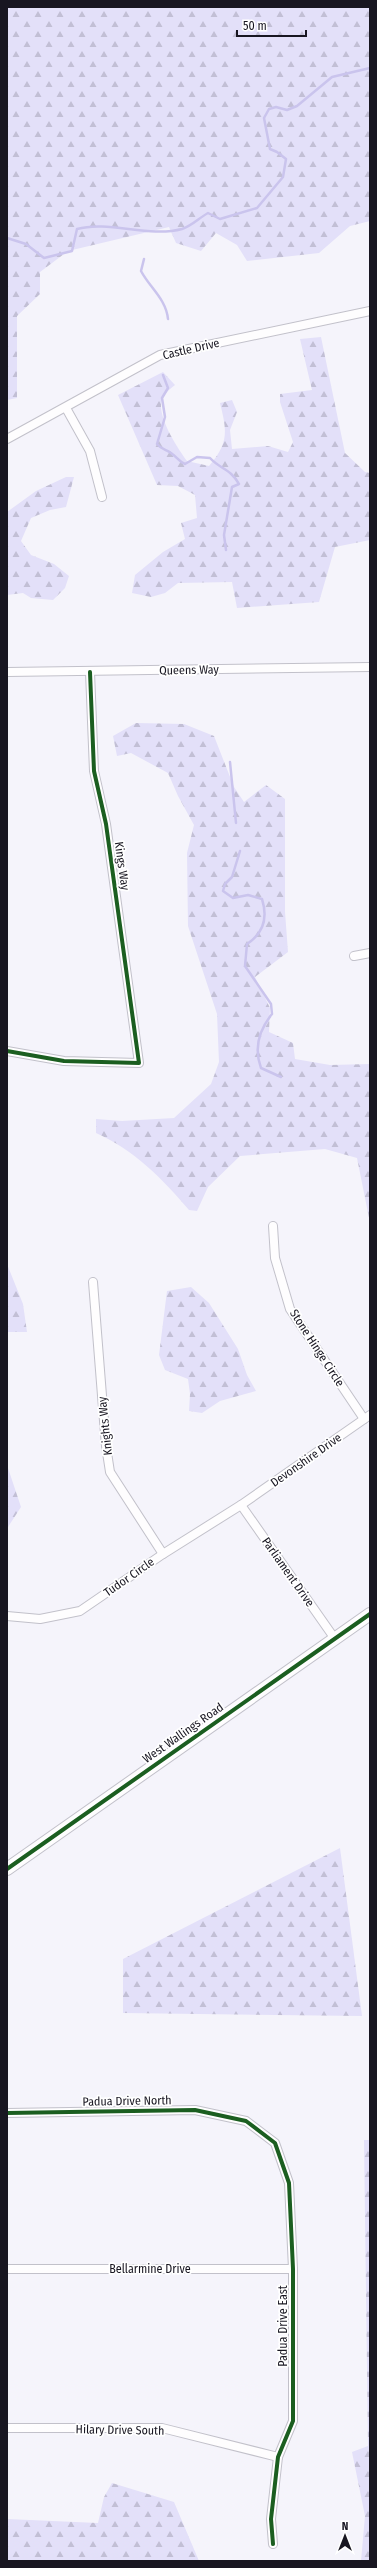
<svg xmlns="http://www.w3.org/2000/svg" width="377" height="2568" font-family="'Fira Sans Condensed',sans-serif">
	<defs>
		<pattern id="forest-firs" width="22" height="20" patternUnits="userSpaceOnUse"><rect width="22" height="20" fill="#e3e0f9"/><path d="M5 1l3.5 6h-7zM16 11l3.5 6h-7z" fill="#c2bfd5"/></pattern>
	</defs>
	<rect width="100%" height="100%" fill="#f5f4fb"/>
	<g fill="url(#forest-firs)">
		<path d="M7 7H370V221L350 226 319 253 247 261 237 245 216 233 201 251 176 243 169 227 68 251 40 272V294L17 316V398L7 400Z"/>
		<path d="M321 337 345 453 365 472 370 473V540L335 547 319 602 237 608 232 582 178 583 165 593 151 597 132 593 135 575 163 552 185 539 181 523 197 518 195 495 178 486 157 485 118 395 163 372 175 385C171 388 166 392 163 396 154 413 177 447 187 461L209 466C229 443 227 431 220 403L232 400 237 412 230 430 232 449 268 446 288 452 293 442 280 402V394L312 390 300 339Z"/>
		<path d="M66 477H74L66 507 50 510 31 518 21 541 31 555 54 564 69 576 65 588 53 600 31 598 23 593 7 595V512L36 491Z"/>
		<path d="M136 723 184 724 214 736 234 787 244 802 266 785 285 799V912L288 952 255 977 270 1008 269 1032 293 1043 295 1059 330 1065 370 1064V1223L357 1158 325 1149 240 1156 208 1187 197 1211 189 1210C163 1179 133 1149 96 1133V1119L122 1121 174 1118 211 1084 219 1062 217 1014 188 926 187 853 194 825 178 796 168 773 131 753 117 756 113 736Z"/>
		<path d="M7 1264 23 1304 27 1332H7Z"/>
		<path d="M191 1287 209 1303 238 1349 247 1375 256 1391 220 1401 202 1413 189 1411 190 1394 188 1379 165 1370 159 1355 167 1291Z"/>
		<path d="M7 1465 21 1507 8 1527H7Z"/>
		<path d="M340 1848 362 2016 123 2013V1959Z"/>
		<path d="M364 2140H370V2561H361L365 2516 352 2452 368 2446Z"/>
		<path d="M112 2483 174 2502 199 2561H7V2519L98 2523 104 2497Z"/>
	</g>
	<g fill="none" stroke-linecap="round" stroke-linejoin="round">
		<g stroke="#cac4ed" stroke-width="2.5">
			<path d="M7 238 26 244 44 258 72 251 77 229C109 220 148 238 182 229 192 226 199 218 208 213L220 219 257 208 283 177 286 159 277 152 270 149 264 118 269 109 276 107 287 110 297 106 332 77 370 68"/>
			<path d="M144 259 141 271C150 288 166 299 168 319"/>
			<path d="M163 375 168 388 162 398 165 417 157 444C162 450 165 449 171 453 177 457 178 461 185 464L197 457 210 458C220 469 231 469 239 484L232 487 224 535 226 550"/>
			<path d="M230 762 236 823"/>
			<path d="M240 851 232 877 225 884 223 891 233 898 248 895 262 899C268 918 264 933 247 944L245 966 271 1004 272 1014C259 1030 254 1049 261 1068L281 1077"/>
		</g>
		<g stroke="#c2c1ca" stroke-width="10">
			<g id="street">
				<path d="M66 408 90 451 102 497"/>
				<path d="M7 439 160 355 370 311"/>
				<path d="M7 672 370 667"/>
				<path d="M354 956 370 953"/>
				<path d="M7 1051 64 1061 139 1063 106 824 94 771 90 672"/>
				<path d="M273 1226 275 1258 290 1309 364 1419"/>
				<path d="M93 1282 106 1446 110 1472 163 1554"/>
				<path d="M241 1505 335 1639"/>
				<path d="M7 1616 40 1619 80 1611 163 1554 241 1505 370 1415"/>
				<path d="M7 2113 195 2110 246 2121 275 2143 289 2183 293 2269V2421L278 2457 271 2519 273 2544"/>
				<path d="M7 2269H293"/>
				<path d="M7 2428H162L278 2457"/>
			</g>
		</g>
		<g stroke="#c2c1ca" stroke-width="14">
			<path id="secondary" d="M7 1869 370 1614"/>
		</g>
		<use href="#street" stroke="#fefdfe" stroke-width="8"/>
		<use href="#secondary" stroke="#fefdfe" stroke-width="12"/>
		<g stroke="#fff" stroke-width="6">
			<g id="cycleway">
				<path d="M7 1051 64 1061 139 1063 106 824 94 771 90 672"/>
				<path d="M7 1869 370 1614"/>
				<path d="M7 2113 195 2110 246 2121 275 2143 289 2183 293 2269V2421L278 2457 271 2519 273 2544"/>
			</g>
		</g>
		<use href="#cycleway" stroke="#1b5e20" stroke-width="4"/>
	</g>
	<g text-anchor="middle" stroke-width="3.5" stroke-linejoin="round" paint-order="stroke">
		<g font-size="12" fill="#181621" stroke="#fff">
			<text transform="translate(191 349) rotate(-13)" y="4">Castle Drive</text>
			<text transform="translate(189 670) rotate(-1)" y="4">Queens Way</text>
			<text transform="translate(122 866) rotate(82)" y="4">Kings Way</text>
			<text transform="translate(317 1348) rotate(57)" y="4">Stone Hinge Circle</text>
			<text transform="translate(105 1426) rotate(-96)" y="4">Knights Way</text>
			<text transform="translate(306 1460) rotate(-35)" y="4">Devonshire Drive</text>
			<text transform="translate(288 1572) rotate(55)" y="4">Parliament Drive</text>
			<text transform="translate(129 1577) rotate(-35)" y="4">Tudor Circle</text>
			<text transform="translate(183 1733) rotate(-35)" y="4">West Wallings Road</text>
			<text transform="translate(127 2101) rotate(-1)" y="4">Padua Drive North</text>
			<text x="150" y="2273">Bellarmine Drive</text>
			<text transform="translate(283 2326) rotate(-90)" y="4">Padua Drive East</text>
			<text transform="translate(120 2430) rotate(1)" y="4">Hilary Drive South</text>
		</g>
	</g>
	<rect width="377" height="2568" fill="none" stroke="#181621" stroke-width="16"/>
	<g transform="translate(345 2536)" stroke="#ffffff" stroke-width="3" paint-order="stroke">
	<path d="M0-3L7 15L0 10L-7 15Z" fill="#181621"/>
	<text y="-6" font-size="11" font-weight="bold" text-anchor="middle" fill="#181621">N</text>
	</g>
	<path d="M237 30v6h69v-6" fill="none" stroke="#181621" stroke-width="2"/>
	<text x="243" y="30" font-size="12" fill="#181621" stroke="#ffffff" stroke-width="3" paint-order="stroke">50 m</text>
</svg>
